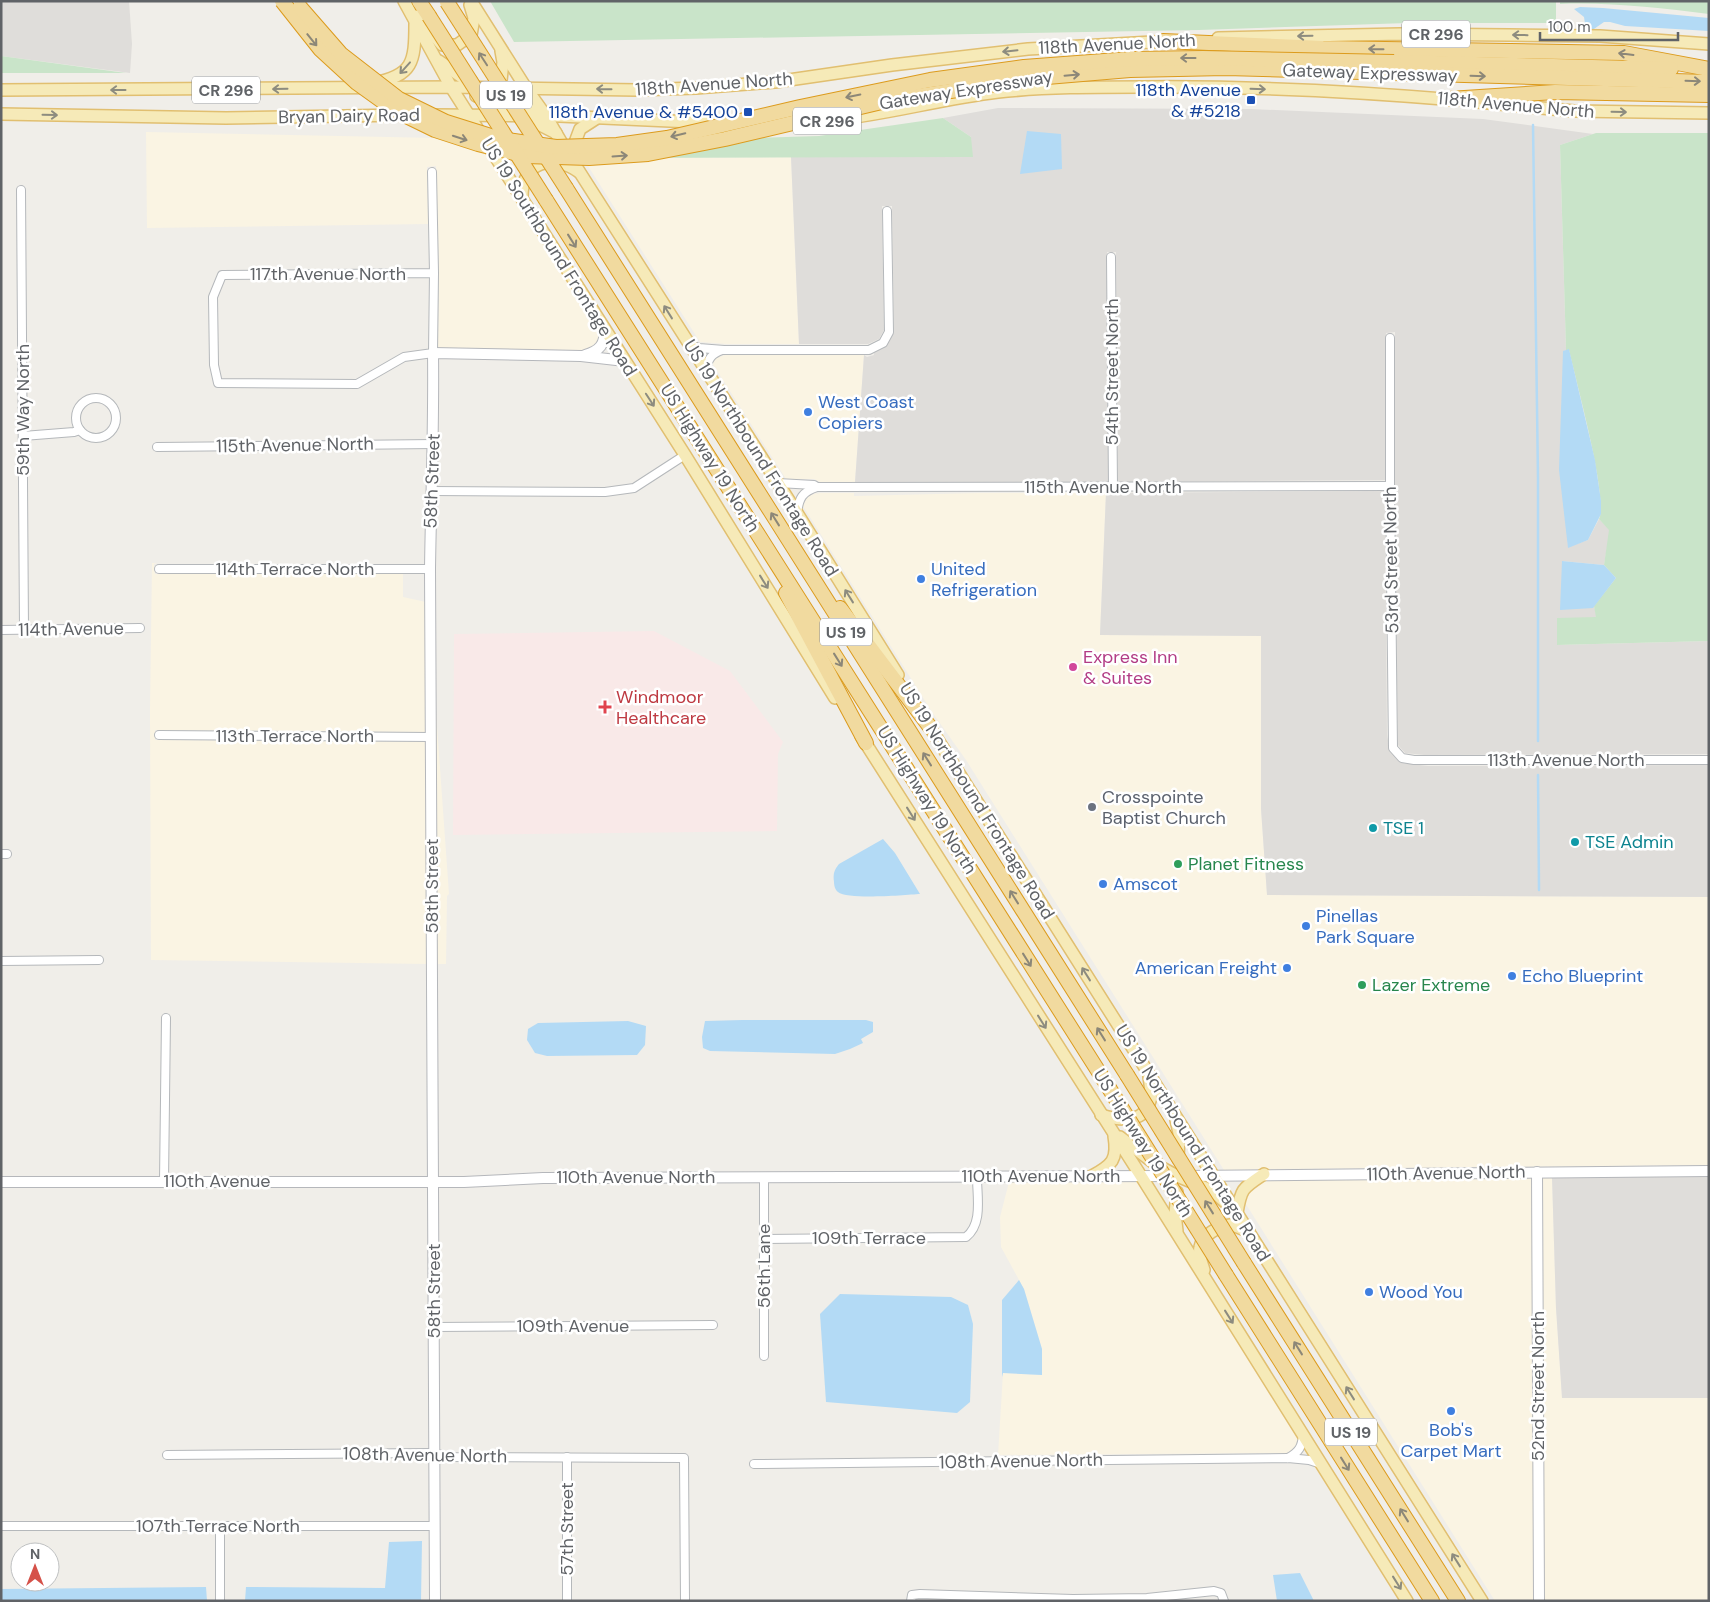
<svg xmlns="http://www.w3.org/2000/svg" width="1710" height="1602" font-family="'DM Sans',sans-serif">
	<rect width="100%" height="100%" fill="#f0eee9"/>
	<g fill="#faf4e3">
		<path d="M146 132 437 138 468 147 485 148 490 156V159H492L600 331 597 344 592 348 581 350 438 348 439 268 436 166 427 167 428 224 147 228Z"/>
		<path d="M791 157 799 344H727L700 342 588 166 613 158Z"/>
		<path d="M725 355H864L855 482H820L814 479H786L712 363 716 358Z"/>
		<path d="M816 493 818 494 819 493H854V496L979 493H1106L1100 635 1261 636V809L1267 895 1709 897V1165L1267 1169 1266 1167 1263 1169 1224 1170 966 760 932 712 803 506 807 497Z"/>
		<path d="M152 563H157L154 564 155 574H403V597L426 602V732L155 730V740L426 742 428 964 151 960 150 710Z"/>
		<path d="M435 604 436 712 449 894 447 896 446 964H437L435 737Z"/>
		<path d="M1532 1177 1534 1601H1495L1244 1201 1249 1190 1265 1180Z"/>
		<path d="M1541 1177H1552L1556 1308 1562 1398H1709V1601H1543Z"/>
		<path d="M1089 1181V1183L1093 1181 1139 1182 1172 1236 1173 1239H1175L1205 1289 1298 1434V1442L1295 1448 1287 1453 998 1455 1003 1373 1042 1375V1349L1024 1289 1001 1247 1000 1217 1009 1182Z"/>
	</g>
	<g fill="#dfddda">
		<path d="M1 1H129L132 44 130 73 1 56Z"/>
		<path d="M998 108 1251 109 1483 119 1593 134 1560 145 1566 350 1563 352 1568 547 1588 540 1599 519 1610 530 1604 565 1562 561 1592 608 1594 606 1597 617 1557 645 1709 641V754L1424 755 1405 753 1398 745 1394 486 1395 332 1386 333 1385 480 1118 482 1116 252H1107L1109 482H855L864 355 867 357 874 355V353L884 348 894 332 892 206H882L884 330 879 339 868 344H799L791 157 879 156 971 137 943 118Z"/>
		<path d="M1385 491 1387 735 1390 752 1402 763 1428 766 1709 765V897L1267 895 1261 809V636L1100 635 1106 493Z"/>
		<path d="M1709 1176V1398H1562L1556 1308 1552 1177Z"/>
	</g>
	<path fill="#f9e9e8" d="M654 631 730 671 783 742 778 754 777 831 453 835 454 634Z"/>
	<g fill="#c9e4c9">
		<path d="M490 1H1556V23H1408L1199 30 514 42Z"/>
		<path d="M1560 1H1709V14C1659 8 1609 2 1560 4Z"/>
		<path d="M1 56 126 73H1Z"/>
		<path d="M943 118 971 137 973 157 613 158 714 139 819 136Z"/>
		<path d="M1596 133H1709V641L1557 645V618L1596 617 1594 606 1616 578 1604 565 1609 530 1599 519C1609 500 1575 377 1569 350H1566L1560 145Z"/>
	</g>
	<g fill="#b3daf5">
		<path d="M1580 7 1603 8 1709 18V31L1625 26 1610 22H1604L1591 31H1586L1584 17 1574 9Z"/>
		<path d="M1027 131 1061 134 1062 169 1020 174Z"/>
		<path d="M1569 349 1595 460 1601 501V514L1588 540 1568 548 1559 470 1563 351Z"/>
		<path d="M1562 561 1604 565 1616 578 1593 608 1560 610Z"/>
		<path d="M883 839 895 853 920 894C905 895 848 900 838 892 835 890 834 885 834 882 833 874 834 870 839 864Z"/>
		<path d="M742 1020H866L873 1022V1032L861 1039 863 1043 850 1049 835 1054 710 1051 703 1048 702 1037 705 1021Z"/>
		<path d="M628 1021 646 1026 645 1045 637 1055 547 1056 535 1053 527 1040 528 1029 538 1023Z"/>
		<path d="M1019 1280 1024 1289 1042 1349V1375L1003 1373 1002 1377V1300Z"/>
		<path d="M840 1294 951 1297 968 1305 973 1324 970 1402 957 1413 826 1402 820 1314Z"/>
		<path d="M422 1541 421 1601H245L246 1587 385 1588 389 1542Z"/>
		<path d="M1300 1573 1314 1601H1277L1273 1575Z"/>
		<path d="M206 1587 207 1601H1V1589Z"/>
	</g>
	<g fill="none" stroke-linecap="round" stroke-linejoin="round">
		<g stroke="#b3daf5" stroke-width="2.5">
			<path d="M1533 125 1538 477V741"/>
			<path d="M1538 775 1539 890"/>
		</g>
		<g stroke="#b5b8bb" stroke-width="10">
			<g id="street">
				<path d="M432 172 434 273 433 353 404 357 357 384 218 383 214 365 213 297 222 275 434 273"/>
				<path d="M21 190 24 629"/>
				<path d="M1111 257 1113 487"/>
				<path d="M1390 338V486L1393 748 1402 758 1414 760H1709"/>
				<path d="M688 344 699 348 724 350H869L883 343 889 332 887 211"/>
				<path d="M706 370C708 359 711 354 722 350"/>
				<circle cx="96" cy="418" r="20"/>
				<path d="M23 436 74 432 80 430"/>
				<path d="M157 447 434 444"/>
				<path d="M778 483 814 485 817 487H833L1390 486"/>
				<path d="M431 491 605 492 634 488 685 455"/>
				<path d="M797 513C799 498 802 492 817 487"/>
				<path d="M159 569H430"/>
				<path d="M1 630 140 628"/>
				<path d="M159 735 431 737"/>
				<path d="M1 854H7"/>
				<path d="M1 961 99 960"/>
				<path d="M764 1177V1356"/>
				<path d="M164 1181 166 1018"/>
				<path d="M764 1239 966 1237C983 1224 977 1197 977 1177"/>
				<path d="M434 1327 713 1325"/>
				<path d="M167 1455 434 1453 450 1457 684 1458 685 1601"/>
				<path d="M567 1457V1601"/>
				<path d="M1288 1458C1299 1452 1302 1447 1303 1435"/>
				<path d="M754 1464 1288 1458 1309 1460 1321 1464"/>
				<path d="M1 1526H434"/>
				<path d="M220 1526V1601"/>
				<path d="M911 1601 912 1595 920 1594 1073 1599 1147 1598 1214 1591 1221 1593 1224 1601"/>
			</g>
		</g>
		<g stroke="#b5b7bb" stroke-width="12">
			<g id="secondary">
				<path d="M585 355C600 351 605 344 605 329"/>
				<path d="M1537 1172 1539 1601"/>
				<path d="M1185 1176 1709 1171"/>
				<path d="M1 1182H464L543 1178 1168 1176"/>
				<path d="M435 1601 430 569C431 497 434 425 433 353L581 356 625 361"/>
			</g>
		</g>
		<g stroke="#e1bf70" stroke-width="14">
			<g id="primary">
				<path d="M404 1 451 87 685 455 835 698"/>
				<path d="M471 1 526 88 546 116 570 157 797 513 898 675"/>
				<path d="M417 16 442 45H457L471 35 474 18 470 5"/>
				<path d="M1218 38 1400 34 1509 35 1600 36 1709 44"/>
				<path d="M439 61 463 78 472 82"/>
				<path d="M373 83C413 76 415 62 415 24"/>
				<path d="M1 90 451 87 637 90 696 88 775 82 892 65 1028 49 1170 41"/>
				<path d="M500 90 503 62 501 51"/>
				<path d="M476 96 495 102 556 133"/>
				<path d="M507 97 542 114"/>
				<path d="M1477 102 1574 111 1709 113"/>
				<path d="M1 114 226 118 404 115"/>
				<path d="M433 115 559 116 714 123"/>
				<path d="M823 121C882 116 939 99 998 92 1046 87 1094 87 1142 87 1247 86 1352 91 1456 100"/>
				<path d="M571 153 580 129 597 118"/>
				<path d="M522 197C522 162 552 153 579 172"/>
				<path d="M926 721 1482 1601"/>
				<path d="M861 736 1141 1176 1407 1601"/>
				<path d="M1101 1115C1117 1120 1142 1124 1149 1104 1153 1095 1150 1086 1149 1077"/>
				<path d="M1176 1120 1179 1133 1178 1159"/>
				<path d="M1120 1137 1155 1164 1177 1176 1213 1191 1227 1204"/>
				<path d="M1092 1176C1112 1165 1118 1160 1114 1136"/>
				<path d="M1177 1192 1175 1214 1177 1231"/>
				<path d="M1237 1213C1241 1188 1243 1188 1264 1174"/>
				<path d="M1204 1270C1202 1263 1198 1255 1200 1247 1202 1235 1219 1226 1230 1225 1236 1225 1243 1230 1249 1232"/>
			</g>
		</g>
		<g stroke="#dc9b1d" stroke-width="16">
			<g id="highway">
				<path d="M419 1 429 16"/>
				<path d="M1163 41 1323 48 1624 53 1709 69"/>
				<path d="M1394 62 1671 69"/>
				<path d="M1394 73 1709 82"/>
				<path d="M1449 99 1555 92 1709 95"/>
				<path d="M566 188 1127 1075"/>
				<path d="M546 200 1109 1088"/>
				<path d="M786 593 866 743"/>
				<path d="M840 608 930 727"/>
				<path d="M1244 1263 1458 1601"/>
				<path d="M1226 1275 1432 1601"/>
			</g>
		</g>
		<use href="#street" stroke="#fff" stroke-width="8"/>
		<use href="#secondary" stroke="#fff" stroke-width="10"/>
		<use href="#primary" stroke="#f6eab8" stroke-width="11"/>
		<use href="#highway" stroke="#f1da9f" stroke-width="14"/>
		<g stroke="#dc9b1d" stroke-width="16" stroke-linecap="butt">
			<g id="highway-bridge">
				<path d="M282 1 320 49 357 83 396 111 435 130 478 144 526 156 589 158 648 154 725 139 886 101 1035 78 1130 70 1226 68 1394 73"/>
				<path d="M447 2 566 188"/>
				<path d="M300 7 341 54 399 99 446 122 500 139 556 147 617 145 667 138 800 107 930 80 1024 67 1131 59 1203 58 1394 62"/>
				<path d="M429 16 546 200"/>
				<path d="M1127 1075 1244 1263"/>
				<path d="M1109 1088 1226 1275"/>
			</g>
		</g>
		<use href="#highway-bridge" stroke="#f1da9f" stroke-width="14"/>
	</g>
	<defs><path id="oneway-shaft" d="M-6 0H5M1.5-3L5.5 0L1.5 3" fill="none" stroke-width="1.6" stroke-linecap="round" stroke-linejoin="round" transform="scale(1.25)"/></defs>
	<g stroke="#8d8c7f">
		<use href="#oneway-shaft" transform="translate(1520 35) rotate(-179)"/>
		<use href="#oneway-shaft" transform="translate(1305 36) rotate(179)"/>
		<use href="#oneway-shaft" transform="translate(1010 51) rotate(174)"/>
		<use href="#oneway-shaft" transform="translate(405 68) rotate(132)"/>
		<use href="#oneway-shaft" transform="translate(280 89) rotate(179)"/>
		<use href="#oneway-shaft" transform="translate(604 89) rotate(-179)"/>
		<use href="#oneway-shaft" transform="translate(1258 89) rotate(2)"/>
		<use href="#oneway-shaft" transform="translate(118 90) rotate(180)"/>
		<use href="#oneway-shaft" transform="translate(1619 112) rotate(1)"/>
		<use href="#oneway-shaft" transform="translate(50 115) rotate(1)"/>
		<use href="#oneway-shaft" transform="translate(668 312) rotate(-122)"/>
		<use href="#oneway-shaft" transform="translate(650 400) rotate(57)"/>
		<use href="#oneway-shaft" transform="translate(764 582) rotate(58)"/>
		<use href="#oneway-shaft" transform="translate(849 596) rotate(-122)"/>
		<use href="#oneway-shaft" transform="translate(911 814) rotate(58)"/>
		<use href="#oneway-shaft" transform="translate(1086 974) rotate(-122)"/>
		<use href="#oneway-shaft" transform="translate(1042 1022) rotate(58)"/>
		<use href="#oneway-shaft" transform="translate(1229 1317) rotate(58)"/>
		<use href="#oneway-shaft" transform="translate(1350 1393) rotate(-122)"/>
		<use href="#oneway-shaft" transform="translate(1456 1560) rotate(-122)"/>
		<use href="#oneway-shaft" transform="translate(1397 1583) rotate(58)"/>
	</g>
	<g stroke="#8c8778">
		<use href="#oneway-shaft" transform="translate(312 40) rotate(51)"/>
		<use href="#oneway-shaft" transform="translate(1376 49) rotate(-179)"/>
		<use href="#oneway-shaft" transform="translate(1626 54) rotate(-173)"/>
		<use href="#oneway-shaft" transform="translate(1188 58) rotate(180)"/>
		<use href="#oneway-shaft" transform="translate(483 59) rotate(-123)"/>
		<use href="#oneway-shaft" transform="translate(1072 75) rotate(-5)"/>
		<use href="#oneway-shaft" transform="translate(1478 76) rotate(2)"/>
		<use href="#oneway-shaft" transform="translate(1693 81) rotate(2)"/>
		<use href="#oneway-shaft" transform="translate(853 96) rotate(168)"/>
		<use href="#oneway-shaft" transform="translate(678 135) rotate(167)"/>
		<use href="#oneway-shaft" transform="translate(460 138) rotate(18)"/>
		<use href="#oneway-shaft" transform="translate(620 156) rotate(-4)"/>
		<use href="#oneway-shaft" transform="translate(572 241) rotate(58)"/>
		<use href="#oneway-shaft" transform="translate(775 519) rotate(-122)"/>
		<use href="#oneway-shaft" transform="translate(838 660) rotate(58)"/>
		<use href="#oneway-shaft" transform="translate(927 759) rotate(-122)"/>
		<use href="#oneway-shaft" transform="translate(1014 897) rotate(-122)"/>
		<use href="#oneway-shaft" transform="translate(1027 960) rotate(58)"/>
		<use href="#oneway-shaft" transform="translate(1101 1034) rotate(-122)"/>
		<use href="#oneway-shaft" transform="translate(1209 1207) rotate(-122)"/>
		<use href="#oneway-shaft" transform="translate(1298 1348) rotate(-122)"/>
		<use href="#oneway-shaft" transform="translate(1345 1464) rotate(58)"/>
		<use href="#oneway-shaft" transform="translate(1404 1515) rotate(-122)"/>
	</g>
	<g fill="#1a4fb4" stroke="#fff" stroke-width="2">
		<rect x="1246" y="95" width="10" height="10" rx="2.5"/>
		<rect x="743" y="107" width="10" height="10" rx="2.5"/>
	</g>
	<g fill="#3f7fe0" stroke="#fff" stroke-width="2">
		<circle cx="808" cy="412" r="5"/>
		<circle cx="921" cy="579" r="5"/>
		<circle cx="1103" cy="884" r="5"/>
		<circle cx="1306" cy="926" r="5"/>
		<circle cx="1287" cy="968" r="5"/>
		<circle cx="1512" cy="976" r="5"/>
		<circle cx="1369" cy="1292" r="5"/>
		<circle cx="1451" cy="1411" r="5"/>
	</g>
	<circle fill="#d1479c" stroke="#fff" stroke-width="2" cx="1073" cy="667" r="5"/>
	<path fill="#e0444e" stroke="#fff" stroke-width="2" d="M602.5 699.5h5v5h5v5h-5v5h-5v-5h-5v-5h5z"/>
	<circle fill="#6b7280" stroke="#fff" stroke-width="2" cx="1092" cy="807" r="5"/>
	<g fill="#0f9aa8" stroke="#fff" stroke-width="2">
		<circle cx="1373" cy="828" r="5"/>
		<circle cx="1575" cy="842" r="5"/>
	</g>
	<g fill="#2e9e5b" stroke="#fff" stroke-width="2">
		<circle cx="1178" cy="864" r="5"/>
		<circle cx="1362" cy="985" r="5"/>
	</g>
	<g text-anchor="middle" stroke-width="5" stroke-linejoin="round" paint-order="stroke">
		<g fill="#fff" stroke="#909295" stroke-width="1">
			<rect x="1402" y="20.5" width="68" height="27" rx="4"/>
			<rect x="192" y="76.5" width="68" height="27" rx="4"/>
			<rect x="480" y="81.5" width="52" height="27" rx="4"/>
			<rect x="793" y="107.5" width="68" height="27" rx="4"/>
			<rect x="820" y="618.5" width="52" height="27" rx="4"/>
			<rect x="1325" y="1418.5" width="52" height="27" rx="4"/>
		</g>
		<g font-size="16" font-weight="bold" fill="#606367">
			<text x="1436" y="40">CR 296</text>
			<text x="226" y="96">CR 296</text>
			<text x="506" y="101">US 19</text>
			<text x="827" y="127">CR 296</text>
			<text x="846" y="638">US 19</text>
			<text x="1351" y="1438">US 19</text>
		</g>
		<g font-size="18" fill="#606367" stroke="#fff">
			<text transform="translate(1117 44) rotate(-3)" y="6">118th Avenue North</text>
			<text transform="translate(1370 73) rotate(2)" y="6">Gateway Expressway</text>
			<text transform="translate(714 84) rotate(-4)" y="6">118th Avenue North</text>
			<text transform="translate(966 90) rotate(-9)" y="6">Gateway Expressway</text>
			<text transform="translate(1516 105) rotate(5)" y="6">118th Avenue North</text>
			<text transform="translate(349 116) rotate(-1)" y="6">Bryan Dairy Road</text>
			<text transform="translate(559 257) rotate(58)" y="6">US 19 Southbound Frontage Road</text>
			<text x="328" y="280">117th Avenue North</text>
			<text transform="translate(1112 372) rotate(-90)" y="6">54th Street North</text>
			<text transform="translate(23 410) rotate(-90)" y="6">59th Way North</text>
			<text transform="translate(295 445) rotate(-1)" y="6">115th Avenue North</text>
			<text transform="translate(710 458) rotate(58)" y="6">US Highway 19 North</text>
			<text transform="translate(761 458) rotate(58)" y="6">US 19 Northbound Frontage Road</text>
			<text transform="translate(432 481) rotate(-88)" y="6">58th Street</text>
			<text x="1103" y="493">115th Avenue North</text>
			<text transform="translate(1391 560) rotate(-91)" y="6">53rd Street North</text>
			<text x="295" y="575">114th Terrace North</text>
			<text transform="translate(71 629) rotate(-1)" y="6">114th Avenue</text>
			<text x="295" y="742">113th Terrace North</text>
			<text x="1566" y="766">113th Avenue North</text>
			<text transform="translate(927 800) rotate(58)" y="6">US Highway 19 North</text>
			<text transform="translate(977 801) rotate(58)" y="6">US 19 Northbound Frontage Road</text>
			<text transform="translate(432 886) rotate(-90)" y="6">58th Street</text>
			<text transform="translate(1143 1143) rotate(58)" y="6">US Highway 19 North</text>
			<text transform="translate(1193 1143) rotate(58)" y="6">US 19 Northbound Frontage Road</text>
			<text transform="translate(1446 1173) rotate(-1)" y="6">110th Avenue North</text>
			<text x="1041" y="1182">110th Avenue North</text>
			<text x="636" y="1183">110th Avenue North</text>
			<text x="217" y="1187">110th Avenue</text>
			<text x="869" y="1244">109th Terrace</text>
			<text transform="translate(764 1266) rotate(-90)" y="6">56th Lane</text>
			<text transform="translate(434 1291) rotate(-90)" y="6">58th Street</text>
			<text x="573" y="1332">109th Avenue</text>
			<text transform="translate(1538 1386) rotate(-90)" y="6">52nd Street North</text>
			<text transform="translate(425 1455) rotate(1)" y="6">108th Avenue North</text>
			<text transform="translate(1021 1461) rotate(-1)" y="6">108th Avenue North</text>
			<text x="218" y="1532">107th Terrace North</text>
			<text transform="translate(567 1529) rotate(-90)" y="6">57th Street</text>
		</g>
		<g font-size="18" fill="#164399" stroke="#fff" text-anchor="end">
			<text x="1241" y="96">118th Avenue<tspan x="1241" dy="21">&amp; #5218</tspan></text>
			<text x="738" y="118">118th Avenue &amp; #5400</text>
		</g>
		<g font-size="18" fill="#366cbe" stroke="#fff" text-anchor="start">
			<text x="818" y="408">West Coast<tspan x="818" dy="21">Copiers</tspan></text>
			<text x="931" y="575">United<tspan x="931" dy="21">Refrigeration</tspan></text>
			<text x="1113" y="890">Amscot</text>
			<text x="1316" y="922">Pinellas<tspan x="1316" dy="21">Park Square</tspan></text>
			<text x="1277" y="974" text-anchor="end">American Freight</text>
			<text x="1522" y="982">Echo Blueprint</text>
			<text x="1379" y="1298">Wood You</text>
			<text x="1451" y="1436" text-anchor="middle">Bob's<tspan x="1451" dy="21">Carpet Mart</tspan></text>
		</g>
		<g font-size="18" fill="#b23c85" stroke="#fff" text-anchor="start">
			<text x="1083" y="663">Express Inn<tspan x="1083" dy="21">&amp; Suites</tspan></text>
		</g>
		<g font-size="18" fill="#be3a42" stroke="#fff" text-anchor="start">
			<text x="616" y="703">Windmoor<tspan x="616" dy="21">Healthcare</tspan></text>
		</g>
		<g font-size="18" fill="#5b616d" stroke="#fff" text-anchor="start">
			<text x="1102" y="803">Crosspointe<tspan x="1102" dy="21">Baptist Church</tspan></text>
		</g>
		<g font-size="18" fill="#0d838f" stroke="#fff" text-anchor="start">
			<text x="1383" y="834">TSE 1</text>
			<text x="1585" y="848">TSE Admin</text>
		</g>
		<g font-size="18" fill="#27864d" stroke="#fff" text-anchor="start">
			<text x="1188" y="870">Planet Fitness</text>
			<text x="1372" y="991">Lazer Extreme</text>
		</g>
	</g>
	<rect width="1710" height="1602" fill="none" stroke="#606367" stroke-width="5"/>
	<g transform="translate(35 1567)"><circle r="24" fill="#ffffff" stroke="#bfc1c2"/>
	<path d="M0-4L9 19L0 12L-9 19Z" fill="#d55149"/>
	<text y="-8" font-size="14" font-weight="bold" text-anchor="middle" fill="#606367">N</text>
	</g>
	<path d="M1540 32v8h138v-8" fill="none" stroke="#606367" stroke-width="2.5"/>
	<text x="1548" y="32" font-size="15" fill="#606367" stroke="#ffffff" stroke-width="4" paint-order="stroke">100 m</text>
</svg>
